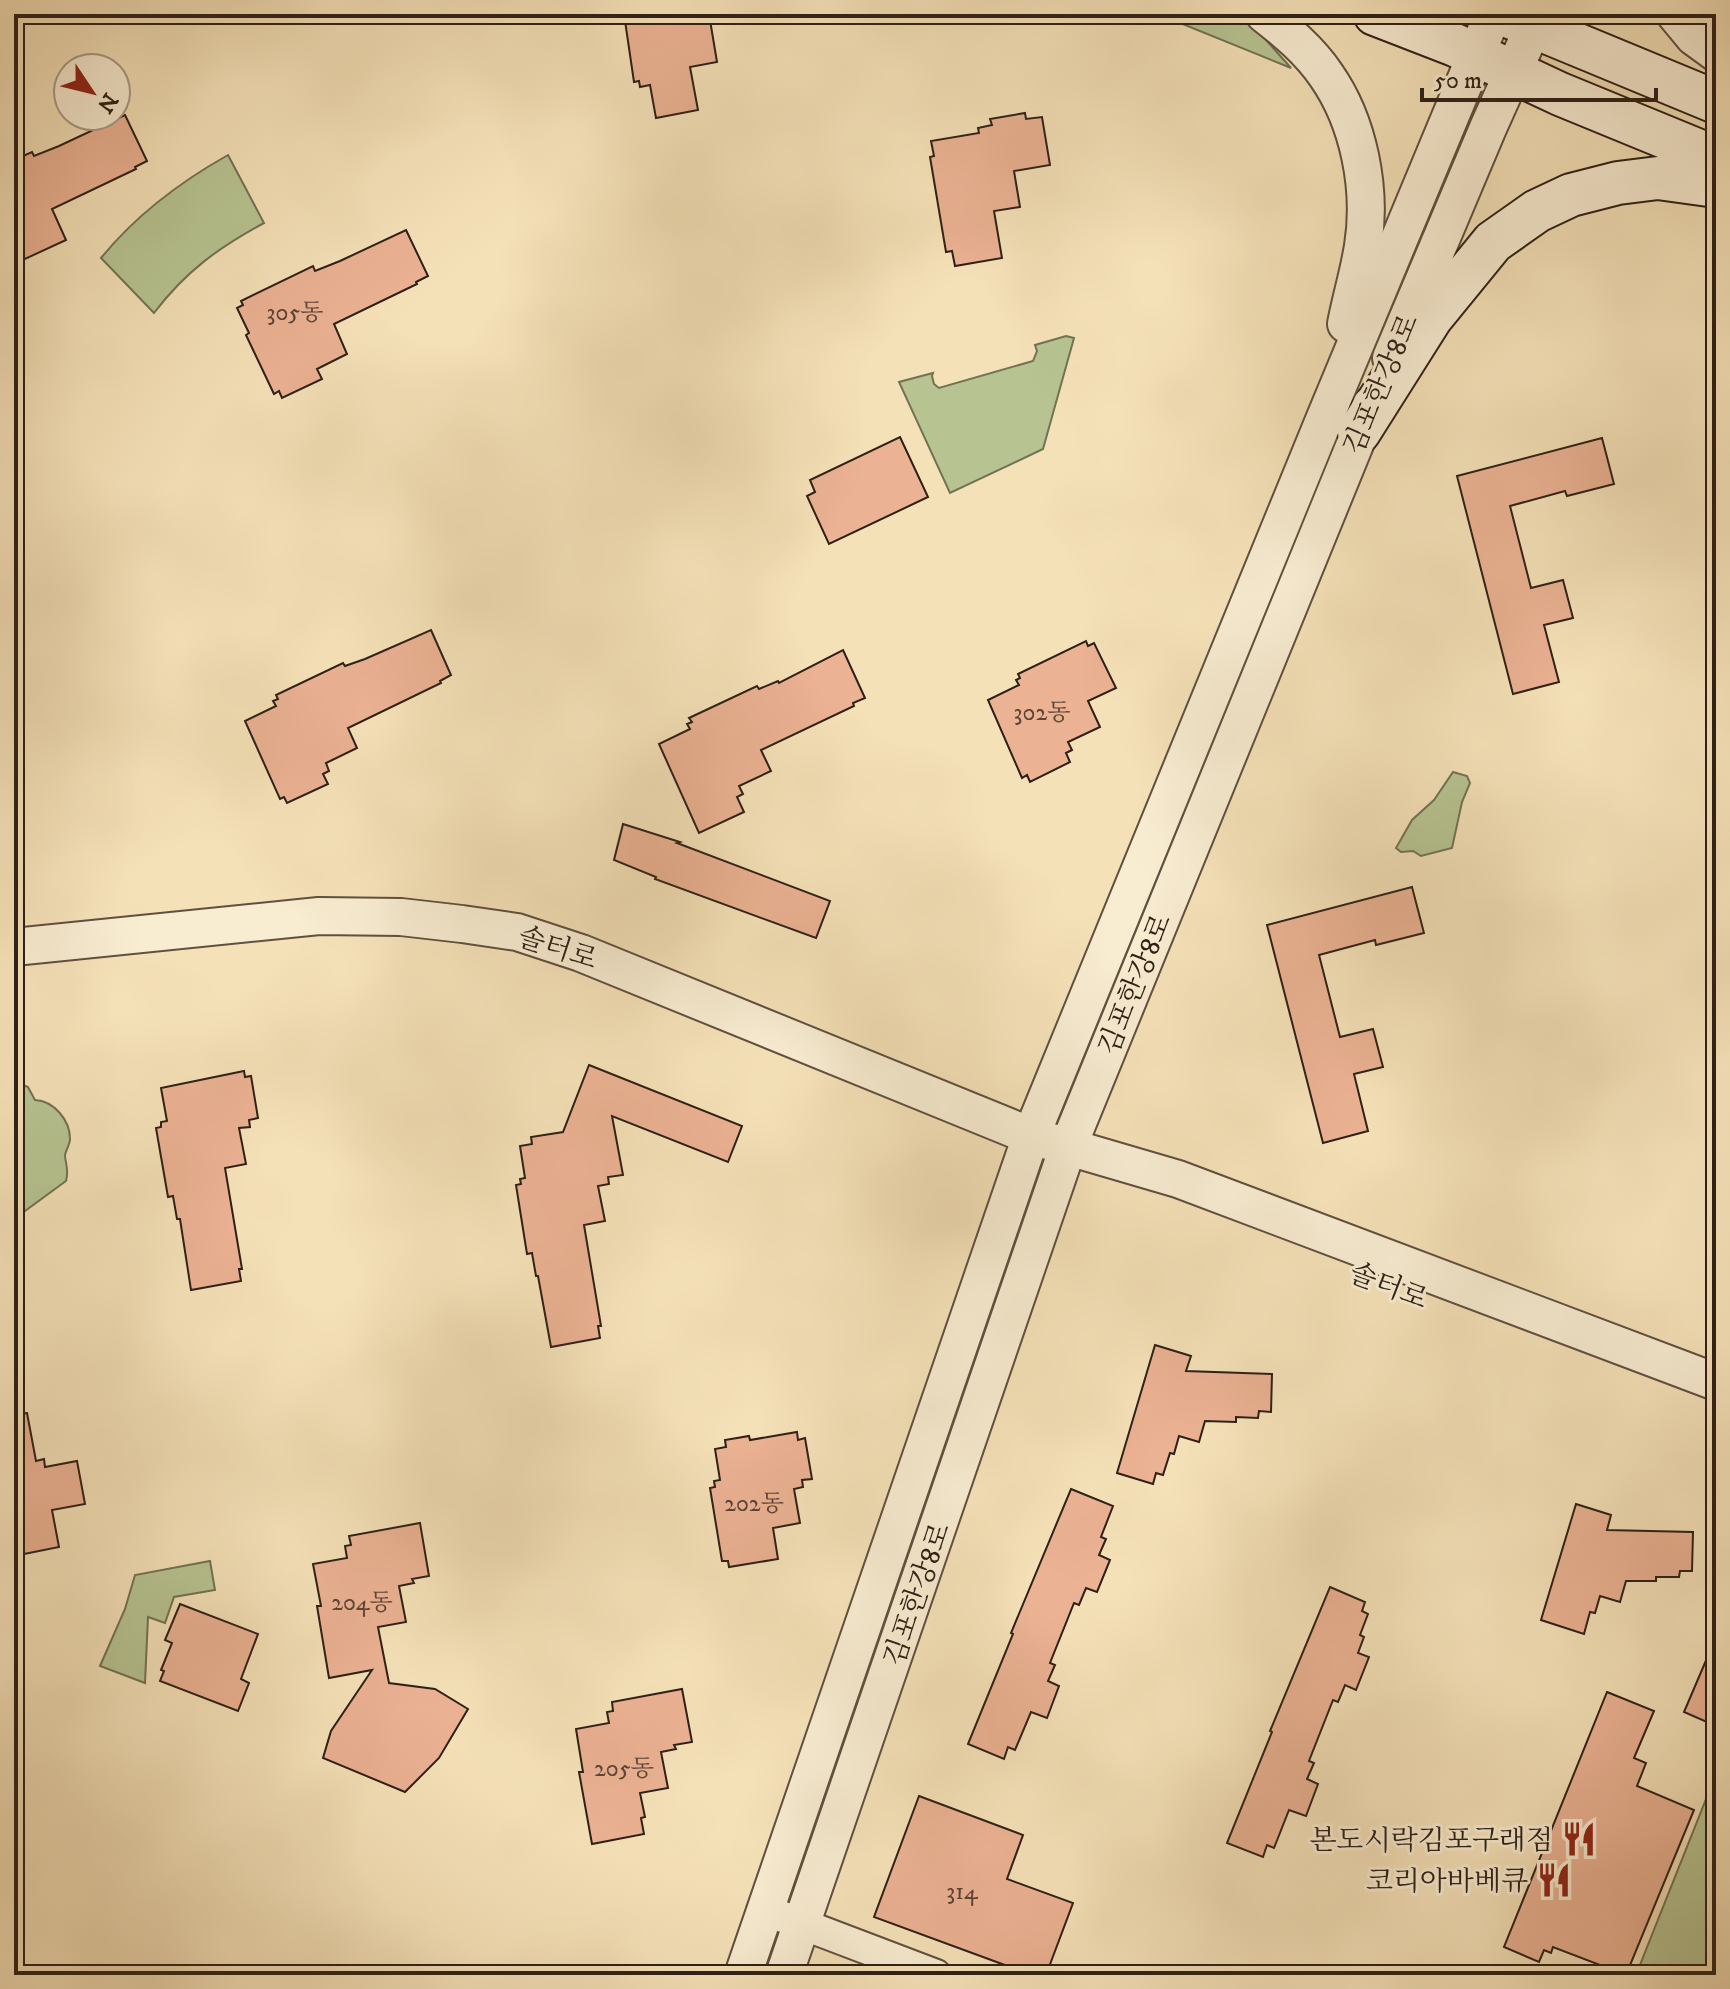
<svg xmlns="http://www.w3.org/2000/svg" width="1730" height="1989" font-family="'IM FELL DW Pica','Noto Serif KR',serif">
	<rect width="100%" height="100%" fill="#f5e1b8"/>
	<filter id="stains"><feTurbulence type="fractalNoise" baseFrequency=".0025" numOctaves="4"/><feColorMatrix values="0 0 0 0 .2 0 0 0 0 .09 0 0 0 0 .02 0 0 0 .5 -.17"/></filter>
	<radialGradient id="worn" r=".72"><stop offset=".6" stop-color="#630" stop-opacity="0"/><stop offset="1" stop-color="#630" stop-opacity=".3"/></radialGradient>
	<g fill="#b7c492" stroke="#727254" stroke-width="2">
		<path d="M1158 14H1243L1291 68Z"/>
		<path d="M228 155 264 223C218 248 186 271 154 313L101 258C136 215 180 182 228 155Z"/>
		<path d="M1066 336 1074 338 1043 449 950 493 899 382 933 373 932 376 934 384 939 388 1033 361 1037 351 1035 345Z"/>
		<path d="M1453 772 1467 776 1470 783 1462 802 1452 848 1421 856 1413 851 1401 852 1396 848 1412 820 1434 800Z"/>
		<path d="M14 1081 28 1087 35 1100C54 1101 70 1120 70 1139 70 1145 65 1151 65 1156 66 1165 69 1171 66 1181L14 1219Z"/>
		<path d="M210 1561 215 1590 174 1597 165 1623 148 1617 145 1683 100 1666 125 1609 135 1575Z"/>
		<path d="M1716 1774V1975H1636Z"/>
	</g>
	<g fill="#ebb293" stroke="#2e2017" stroke-width="2">
		<path d="M624 14H709L717 62 690 67 698 110 656 118 650 85 640 87 639 81 634 82Z"/>
		<path d="M1025 113 1026 119 1042 117 1050 165 1014 171 1020 207 994 211 1002 258 955 266 952 251 946 252 930 157 934 156 931 141 979 133 978 128 992 125 990 119Z"/>
		<path d="M125 115 147 161 135 167 136 169 52 209 66 240 14 264V160L32 152 34 156 59 146Z"/>
		<path d="M406 230 428 276 416 282 417 284 334 324 347 354 317 369 322 379 282 398 279 391 274 394 246 335 249 333 237 308 243 305 241 301 313 266 315 271 340 261Z"/>
		<path d="M900 437 928 497 829 544 807 496 815 492 810 480Z"/>
		<path d="M1602 438 1614 484 1567 496 1565 491 1510 506 1531 588 1563 580 1573 618 1544 625 1559 682 1513 694 1457 476Z"/>
		<path d="M431 630 451 675 440 681 441 683 348 728 357 748 326 763 329 771 323 774 328 784 287 803 284 797 280 799 245 721 276 706 273 701 278 699 276 695 343 663 345 666 365 659Z"/>
		<path d="M1086 641 1088 646 1094 643 1116 688 1088 701 1100 727 1068 742 1072 750 1066 753 1070 762 1030 782 1027 775 1022 778 988 700 1019 685 1016 680 1020 678 1018 674Z"/>
		<path d="M843 650 865 698 853 703 854 706 761 750 771 771 739 786 743 794 737 797 744 812 699 833 659 744 690 729 687 724 692 722 689 718 757 686 759 689 778 681 779 683Z"/>
		<path d="M623 824 680 842 677 843 830 901 816 938 655 879 656 877 614 860Z"/>
		<path d="M1412 887 1424 933 1376 945 1375 940 1319 955 1340 1037 1373 1029 1383 1067 1354 1074 1368 1131 1323 1143 1267 925Z"/>
		<path d="M589 1065 742 1126 728 1162 612 1116 623 1175 608 1177 609 1184 598 1186 605 1221 584 1225 601 1326H598L600 1338 551 1347 538 1276H536L532 1253 527 1254 516 1185 521 1184 520 1179 525 1178 520 1146 532 1144 531 1137 563 1132Z"/>
		<path d="M244 1071 245 1077 251 1076 258 1118 249 1120 250 1127 239 1128 246 1164 225 1168 242 1269H239L241 1281 191 1290 180 1219H177L173 1196 168 1197 156 1128 161 1127V1122L167 1121 161 1088Z"/>
		<path d="M1155 1345 1191 1356 1186 1371 1272 1374 1271 1412 1259 1411 1258 1418 1236 1417V1422L1205 1421 1199 1442 1179 1436 1174 1454 1170 1453 1163 1475 1156 1473 1153 1484 1117 1473Z"/>
		<path d="M27 1413 36 1461 44 1459 45 1467 77 1461 85 1504 52 1510 59 1547 14 1556V1414Z"/>
		<path d="M797 1432 798 1440 805 1438 812 1479 802 1480 803 1487 794 1489 800 1523 773 1528 778 1559 729 1567 728 1561H722L710 1488 715 1487 714 1481 720 1480 715 1449 726 1447 725 1440 749 1436 750 1440Z"/>
		<path d="M1071 1489 1113 1506 1101 1537 1106 1539 1099 1555 1110 1560 1097 1592 1086 1588 1079 1605 1074 1603 1050 1663 1055 1665 1048 1681 1059 1686 1047 1718 1031 1712 1015 1750 1008 1747 1004 1759 968 1744 1013 1634 1011 1633Z"/>
		<path d="M1576 1504 1611 1515 1607 1530 1693 1532 1692 1571H1680L1679 1577H1656V1581H1626L1620 1602 1600 1596 1595 1613 1590 1612 1584 1634 1541 1620Z"/>
		<path d="M420 1523 429 1576 412 1579 414 1583 399 1586 406 1622 378 1627 389 1683 435 1689 468 1709 439 1758 405 1792 323 1758 331 1731 372 1670 329 1678 317 1606H321L313 1564 347 1558 345 1546 351 1545 349 1536Z"/>
		<path d="M1330 1587 1365 1602 1362 1611 1368 1614 1360 1635 1364 1637 1358 1653 1369 1657 1356 1690 1345 1685 1338 1702 1333 1700 1309 1761 1314 1763 1307 1779 1318 1784 1306 1816 1289 1810 1274 1848 1267 1845 1263 1857 1227 1843 1272 1732 1270 1731Z"/>
		<path d="M180 1604 258 1634 241 1679 249 1683 238 1711 160 1681 164 1671 161 1670 172 1643 165 1640Z"/>
		<path d="M1716 1637V1726L1684 1712Z"/>
		<path d="M682 1689 692 1742 674 1745 676 1749 661 1752 668 1788 640 1793 645 1817 641 1818 644 1834 592 1844 579 1772H583L576 1729 609 1723 607 1712 613 1711 612 1702Z"/>
		<path d="M1607 1692 1654 1711 1634 1758 1646 1763 1637 1786 1694 1810 1626 1975 1553 1947 1551 1953 1544 1950 1539 1962 1504 1947Z"/>
		<path d="M919 1796 1023 1835 1007 1879 1073 1903 1046 1975H1032L874 1917Z"/>
	</g>
	<g fill="none" stroke-linecap="round" stroke-linejoin="round">
		<g stroke="#60503f" stroke-width="34">
			<path id="minor" d="M765 1910 936 1975"/>
		</g>
		<g stroke="#60503f" stroke-width="40">
			<g id="tertiary">
				<path d="M1264 14C1287 32 1309 50 1326 75 1359 122 1372 189 1363 246 1359 272 1351 298 1346 324"/>
				<path d="M1675 14 1694 37 1716 53"/>
				<path d="M1391 358 1488 128 1539 14"/>
				<path d="M14 947 319 916 401 917 462 924 517 932 581 953 1031 1136 1178 1179 1716 1382"/>
				<path d="M743 1975 1031 1136 1324 420 1493 14"/>
				<path d="M784 1975 1068 1147 1371 405"/>
			</g>
		</g>
		<g stroke="#2e2017" stroke-width="46">
			<g id="secondary">
				<path d="M1375 14 1455 45 1560 94 1716 158"/>
				<path d="M1503 14 1716 102"/>
				<path d="M1359 432 1431 318 1493 242 1537 211 1571 195 1618 183 1658 178 1716 186"/>
			</g>
		</g>
		<use href="#minor" stroke="#f8ecd1" stroke-width="30"/>
		<use href="#tertiary" stroke="#f8ecd1" stroke-width="36"/>
		<use href="#secondary" stroke="#f8ecd1" stroke-width="42"/>
	</g>
	<defs>
		<g id="restaurant-bare" transform="scale(2.76)"><path d="M-5-6h1v4h1v-4h1v4h1v-4h1v5L-1.5 .5V6h-2V.5L-5-1ZM5-6V6H3V1.5H1.5Q1.5-4 5-6Z" fill="#8f2418" stroke="#f8ecd1" stroke-width="2.5" paint-order="stroke"/></g>
	</defs>
	<g fill-rule="evenodd">
		<use href="#restaurant-bare" x="1579" y="1839"/>
		<use href="#restaurant-bare" x="1554" y="1880"/>
	</g>
	<g text-anchor="middle" stroke-width="6" stroke-linejoin="round" paint-order="stroke">
		<g font-size="24" fill="#5d4436">
			<text x="295" y="320">305동</text>
			<text x="1042" y="720">302동</text>
			<text x="754" y="1511">202동</text>
			<text x="362" y="1610">204동</text>
			<text x="624" y="1776">205동</text>
			<text x="962" y="1899">314</text>
		</g>
		<g font-size="28" fill="#2e2017" stroke="#f8ecd1">
			<text transform="translate(1380 384) rotate(-67)" y="10">김포한강8로</text>
			<text transform="translate(558 947) rotate(18)" y="10">솔터로</text>
			<text transform="translate(1134 984) rotate(-68)" y="10">김포한강8로</text>
			<text transform="translate(1389 1285) rotate(21)" y="10">솔터로</text>
			<text transform="translate(916 1594) rotate(-71)" y="10">김포한강8로</text>
		</g>
		<g font-size="28" fill="#2e2017" stroke="#f8ecd1" text-anchor="end">
			<text x="1553" y="1849">본도시락김포구래점</text>
			<text x="1528" y="1890">코리아바베큐</text>
		</g>
	</g>
	<rect width="1730" height="1989" fill="none" stroke="#f5e1b8" stroke-width="48"/>
	<rect x="16" y="16" width="1698" height="1957" fill="none" stroke="#2e2017" stroke-width="4"/>
	<rect x="24" y="24" width="1682" height="1941" fill="none" stroke="#2e2017" stroke-width="2"/>
	<g transform="translate(92 92) rotate(125)"><circle r="38" fill="#f8ecd1" stroke="#a79a87" stroke-width="2"/>
	<path d="M0-6L14 30L0 20L-14 30Z" fill="#8f2418"/>
	<text y="-12" font-size="22" font-weight="bold" text-anchor="middle" fill="#2e2017">N</text>
	</g>
	<path d="M1422 88v12h234v-12" fill="none" stroke="#2e2017" stroke-width="4"/>
	<text x="1434" y="88" font-size="24" fill="#2e2017" stroke="#f8ecd1" stroke-width="6" paint-order="stroke">50 m</text>
	<rect width="100%" height="100%" filter="url(#stains)"/>
	<rect width="100%" height="100%" fill="url(#worn)"/>
</svg>
